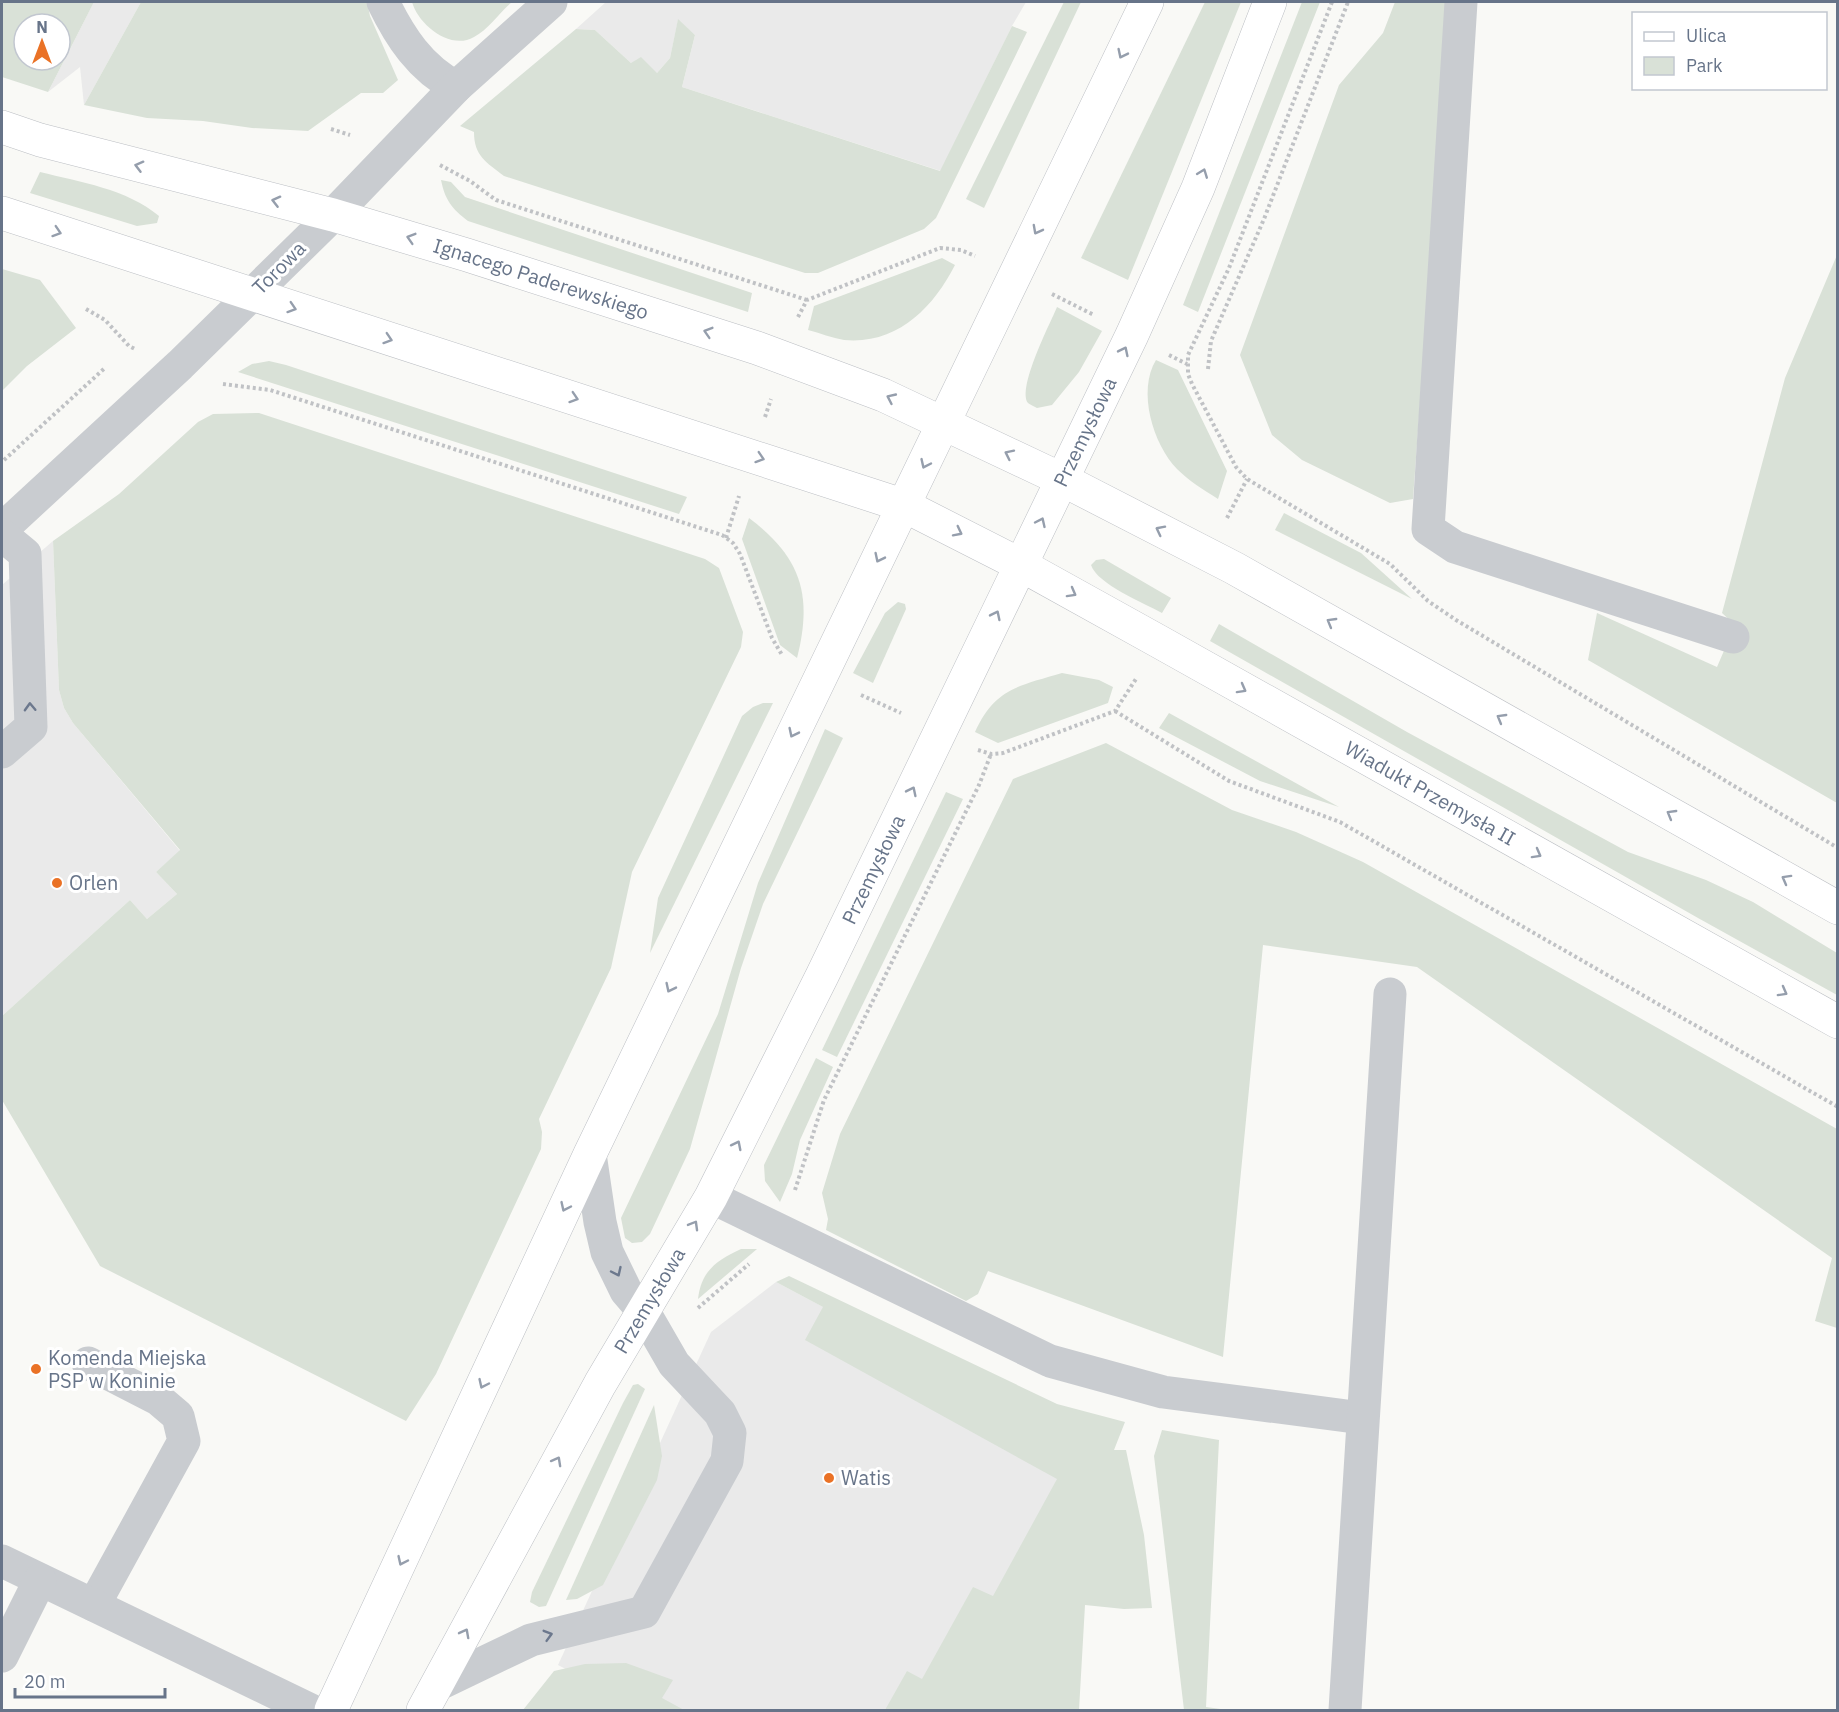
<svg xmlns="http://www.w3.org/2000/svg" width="1839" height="1712" font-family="'IBM Plex Sans',sans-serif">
	<rect width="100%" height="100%" fill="#f9f9f6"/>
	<g fill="#eaeaea">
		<path d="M94 2H141L84 105 80 67 48 92Z"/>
		<path d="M606 2H1026L1012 26 941 171 682 87 695 35 678 20 670 58 657 73 631 63 595 30 576 29Z"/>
		<path d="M53 541 59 690 64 708 73 723 180 851 156 872 177 894 147 919 130 900 2 1016V585Z"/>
		<path d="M776 1282 1052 1428 1065 1486 937 1710H644L558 1665 711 1332Z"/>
	</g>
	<g fill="#d9e1d7" fill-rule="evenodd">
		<path d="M2 2H94L48 92 2 77ZM24 24H60V60H24Z"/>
		<path d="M141 2H367L370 16 398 80 383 93H361L308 131 252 128 203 121 147 118 84 105Z"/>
		<path d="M412 2H512C500 12 488 30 474 37 450 51 418 24 412 2Z"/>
		<path d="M1064 2H1081L984 208 966 199Z"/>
		<path d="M1205 2H1241L1128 280 1081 258Z"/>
		<path d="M1302 2H1320L1198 312 1183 305Z"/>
		<path d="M1395 2H1449L1413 499 1390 503 1302 460 1272 435 1240 355 1339 85 1383 33Z"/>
		<path d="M678 19 695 35 682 87 940 171 1012 26 1027 32 936 218 924 229 818 273H805L504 176C486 162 474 156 474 132L460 126 576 29 595 30 631 63 641 57 657 73 670 58Z"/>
		<path d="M40 172C80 182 127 189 159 216L157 223 137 226 30 193Z"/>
		<path d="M441 180 451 182 465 197 752 293 748 312 468 221C452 209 445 200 441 180Z"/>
		<path d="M1837 255V803L1588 660 1597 613 1717 667 1735 625 1722 613 1785 378Z"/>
		<path d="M942 258 955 265C933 308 897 345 844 340 832 338 820 333 808 330L814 306Z"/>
		<path d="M2 269 40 280 76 328 27 366 2 391Z"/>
		<path d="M1057 307 1102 331 1079 372 1052 405 1037 408C1034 406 1030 405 1028 403 1017 388 1050 324 1057 307Z"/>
		<path d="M1156 360 1178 370 1227 471 1218 499C1204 490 1189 481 1177 469 1153 444 1137 391 1156 360Z"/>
		<path d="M269 361 286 365 687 497 679 514 238 372 252 364Z"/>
		<path d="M259 413 705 559 719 568 743 632 741 647 632 872 611 968 539 1119 542 1132 541 1149 436 1374 406 1421 100 1266 2 1100V1016L130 900 147 919 177 894 156 872 180 850 73 723 64 708 59 690 53 541 119 494 198 422 213 414Z"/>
		<path d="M1284 513 1361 553 1412 599 1275 530Z"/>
		<path d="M749 518C801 557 813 595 797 658L780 645 742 539Z"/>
		<path d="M1104 559 1171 598 1162 613C1144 603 1097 584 1091 565L1096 560Z"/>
		<path d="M898 602 905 604 906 609 873 683 853 673 885 613Z"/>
		<path d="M1219 624 1407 732 1628 852 1706 880 1753 902 1837 953V995L1698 918 1210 641Z"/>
		<path d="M1062 673 1099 680 1113 687 1108 703 998 743 975 732C995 688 1019 686 1062 673Z"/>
		<path d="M763 703H773L650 953 658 898 742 716 753 707Z"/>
		<path d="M1169 713 1339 807 1260 781 1159 728Z"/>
		<path d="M825 729 843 738 763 904 741 968 690 1149 650 1234 642 1242 632 1243 625 1238 621 1218 718 1014 758 883Z"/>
		<path d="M1106 743 1232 810 1296 832 1363 862 1837 1129V1328L1815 1321 1832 1258 1417 967 1263 945 1223 1357 988 1271 978 1294 966 1301 826 1230 828 1219 822 1193 840 1134 1013 779Z"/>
		<path d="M946 792 963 799 837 1057 822 1050Z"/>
		<path d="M816 1058 833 1067 800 1140 792 1174 780 1202 765 1181 764 1165Z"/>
		<path d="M741 1249H757L698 1299C701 1271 717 1260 741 1249Z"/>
		<path d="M789 1276 1057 1404 1125 1422 1114 1450H1126L1144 1535 1152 1608 1124 1609 1085 1605 1079 1710H885L907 1671 922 1679 973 1587 993 1596 1057 1479 805 1340 823 1307 776 1282Z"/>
		<path d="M638 1384 645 1389 546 1606 539 1607 530 1602 532 1592 623 1403 633 1385Z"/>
		<path d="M654 1405 662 1456 657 1480 603 1585 577 1599 566 1600Z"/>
		<path d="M1162 1430 1219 1440 1206 1707 1228 1710H1184L1154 1456Z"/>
		<path d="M626 1663 673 1680 662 1698 684 1710H523L554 1671 585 1664Z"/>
	</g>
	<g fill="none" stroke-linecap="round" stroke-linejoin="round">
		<g stroke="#bcbfc4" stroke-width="34">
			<g id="major">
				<path id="s1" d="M2 127 40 140 333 215 467 255 757 348 883 395 1061 479 1234 568 1838 908"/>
				<path id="s2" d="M2 213 905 506 1021 565 1158 641 1838 1022"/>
				<path d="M331 1710 590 1154 1147 2"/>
				<path id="s3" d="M423 1710 600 1384 711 1197 822 976 1132 335 1198 188 1270 2"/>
			</g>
		</g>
		<g stroke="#c0c2c5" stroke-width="4" stroke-dasharray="3 3" stroke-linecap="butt">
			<path d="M1332 2 1229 268 1188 355V374L1192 384 1236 467 1247 479 1390 564 1428 601 1456 620 1838 848"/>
			<path d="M331 129 350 135"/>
			<path d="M440 165 470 181 496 200 807 300"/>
			<path d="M1052 294 1094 315"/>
			<path d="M86 309 105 320 129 346 135 349"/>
			<path d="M798 317 807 300 940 248 961 250 975 256"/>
			<path d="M1169 355 1187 364"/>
			<path d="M1208 369 1211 341 1264 219 1348 2"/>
			<path d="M223 384 270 390 722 535 733 543 740 554 772 638 782 655"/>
			<path d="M765 417 771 399"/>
			<path d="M4 460 106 367"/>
			<path d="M1227 518 1247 479"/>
			<path d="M726 538 739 496"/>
			<path d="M861 695 901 713"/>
			<path d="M1115 711 1229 781 1340 822 1838 1107"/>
			<path d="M978 750 991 754 1003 753 1115 711 1136 679"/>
			<path d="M795 1190 824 1100 979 785 991 754"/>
			<path d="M698 1308 749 1264"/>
		</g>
		<g stroke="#c9ccd0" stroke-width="33">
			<path d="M383 2C400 37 420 68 456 87"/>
			<path d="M1461 2 1428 529 1455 547 1733 637"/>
			<path d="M2 529 180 365 333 215 456 87 551 2"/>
			<path d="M2 535 25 554 31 727 2 752"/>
			<path d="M711 1197 1050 1361 1163 1392 1362 1418"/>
			<path d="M88 1363 158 1399 178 1416 184 1441 94 1605"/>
			<path d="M2 1561 311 1710"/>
			<path d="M2 1656 40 1580"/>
			<path d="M437 1685 531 1640 644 1612 727 1461 730 1433 720 1413 674 1364 644 1312 626 1291 607 1252 600 1222 590 1154"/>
			<path d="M1345 1710 1390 994"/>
		</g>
		<use href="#major" stroke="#fff" stroke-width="33"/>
	</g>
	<defs><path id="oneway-chevron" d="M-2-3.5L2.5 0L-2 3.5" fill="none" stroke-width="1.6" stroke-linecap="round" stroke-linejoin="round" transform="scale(1.5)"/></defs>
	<g stroke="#959eac">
		<use href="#oneway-chevron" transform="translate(1122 54) rotate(116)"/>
		<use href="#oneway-chevron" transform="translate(139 166) rotate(-165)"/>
		<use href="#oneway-chevron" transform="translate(1203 173) rotate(-69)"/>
		<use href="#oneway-chevron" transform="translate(276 201) rotate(-166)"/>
		<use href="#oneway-chevron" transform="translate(1037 230) rotate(118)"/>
		<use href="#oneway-chevron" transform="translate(57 232) rotate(18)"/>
		<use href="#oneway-chevron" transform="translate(411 238) rotate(-163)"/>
		<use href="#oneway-chevron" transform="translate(292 308) rotate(18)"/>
		<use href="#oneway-chevron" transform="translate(708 332) rotate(-163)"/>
		<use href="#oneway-chevron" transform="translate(388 339) rotate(18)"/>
		<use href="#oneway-chevron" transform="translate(1124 351) rotate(-64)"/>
		<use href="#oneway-chevron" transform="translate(574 398) rotate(18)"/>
		<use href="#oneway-chevron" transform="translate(891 398) rotate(-155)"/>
		<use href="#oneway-chevron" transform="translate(1009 454) rotate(-154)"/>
		<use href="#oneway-chevron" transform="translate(760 458) rotate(18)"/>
		<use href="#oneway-chevron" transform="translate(925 464) rotate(115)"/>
		<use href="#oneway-chevron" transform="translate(1041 522) rotate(-65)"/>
		<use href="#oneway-chevron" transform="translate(1160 530) rotate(-153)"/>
		<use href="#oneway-chevron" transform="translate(958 532) rotate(27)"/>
		<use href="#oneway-chevron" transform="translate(879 558) rotate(116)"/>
		<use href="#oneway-chevron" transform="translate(1072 593) rotate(29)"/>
		<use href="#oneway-chevron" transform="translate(996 615) rotate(-64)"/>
		<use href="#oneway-chevron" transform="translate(1331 622) rotate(-150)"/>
		<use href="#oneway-chevron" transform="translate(1242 689) rotate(29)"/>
		<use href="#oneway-chevron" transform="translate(1501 718) rotate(-150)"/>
		<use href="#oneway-chevron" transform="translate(793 733) rotate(116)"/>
		<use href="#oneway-chevron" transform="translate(912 791) rotate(-64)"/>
		<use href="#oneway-chevron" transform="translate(1671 814) rotate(-150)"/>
		<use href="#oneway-chevron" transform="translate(1537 854) rotate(29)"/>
		<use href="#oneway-chevron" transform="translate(1786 879) rotate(-151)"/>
		<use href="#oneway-chevron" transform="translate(670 988) rotate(116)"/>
		<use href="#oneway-chevron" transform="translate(1783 992) rotate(29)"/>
		<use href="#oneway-chevron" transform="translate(737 1145) rotate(-63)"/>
		<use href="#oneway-chevron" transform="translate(565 1207) rotate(115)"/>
		<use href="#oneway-chevron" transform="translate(694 1225) rotate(-60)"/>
		<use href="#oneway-chevron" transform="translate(483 1384) rotate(115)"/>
		<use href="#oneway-chevron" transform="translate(557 1461) rotate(-61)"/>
		<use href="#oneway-chevron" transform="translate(402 1561) rotate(115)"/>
		<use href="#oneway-chevron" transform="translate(465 1633) rotate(-62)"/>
	</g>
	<g stroke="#6c788d">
		<use href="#oneway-chevron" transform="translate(30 707) rotate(-92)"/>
		<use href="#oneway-chevron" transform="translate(617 1272) rotate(65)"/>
		<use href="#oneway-chevron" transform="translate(548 1635) rotate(-16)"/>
	</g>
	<g fill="#ea7226" stroke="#fff" stroke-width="2">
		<circle cx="57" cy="883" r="6"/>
		<circle cx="36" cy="1369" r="6"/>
		<circle cx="829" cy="1478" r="6"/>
	</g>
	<g text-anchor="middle" stroke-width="6" stroke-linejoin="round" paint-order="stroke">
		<g font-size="20" fill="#677489" stroke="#fff">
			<text transform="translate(279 268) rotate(-45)" y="7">Torowa</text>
			<text dy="7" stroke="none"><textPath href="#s1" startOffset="560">Ignacego Paderewskiego</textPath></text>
			<text dy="7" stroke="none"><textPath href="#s3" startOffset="1440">Przemysłowa</textPath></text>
			<text dy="7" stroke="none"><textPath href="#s2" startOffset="1548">Wiadukt Przemysła II</textPath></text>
			<text dy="7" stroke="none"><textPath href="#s3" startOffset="954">Przemysłowa</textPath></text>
			<text dy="7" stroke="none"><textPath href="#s3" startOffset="468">Przemysłowa</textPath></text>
		</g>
		<g font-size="20" fill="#677489" stroke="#fff" text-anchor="start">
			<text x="69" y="890">Orlen</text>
			<text x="48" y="1365">Komenda Miejska<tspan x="48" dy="23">PSP w Koninie</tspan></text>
			<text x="841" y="1485">Watis</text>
		</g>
	</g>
	<rect width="1839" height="1712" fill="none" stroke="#677489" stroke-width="6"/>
	<rect x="1632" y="12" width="195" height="78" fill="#ffffff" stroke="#c2c7d0" stroke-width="1.5"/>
	<rect x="1644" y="32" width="30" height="9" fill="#ffffff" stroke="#c2c7d0" stroke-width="1.5"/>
	<text x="1686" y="42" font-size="18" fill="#677489">Ulica</text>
	<rect x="1644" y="57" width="30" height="18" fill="#d9e1d7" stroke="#c2c7d0" stroke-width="1.5"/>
	<text x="1686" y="72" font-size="18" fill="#677489">Park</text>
	<g transform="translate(42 42)"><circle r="28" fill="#ffffff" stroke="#c2c7d0" stroke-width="1.5"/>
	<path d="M0-4.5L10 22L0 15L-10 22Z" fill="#ea7226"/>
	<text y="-9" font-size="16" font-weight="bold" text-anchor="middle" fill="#677489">N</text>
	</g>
	<path d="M15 1688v9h150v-9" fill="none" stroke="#677489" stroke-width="3"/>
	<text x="24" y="1688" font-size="18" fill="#677489" stroke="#ffffff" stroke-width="4.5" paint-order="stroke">20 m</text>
</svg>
